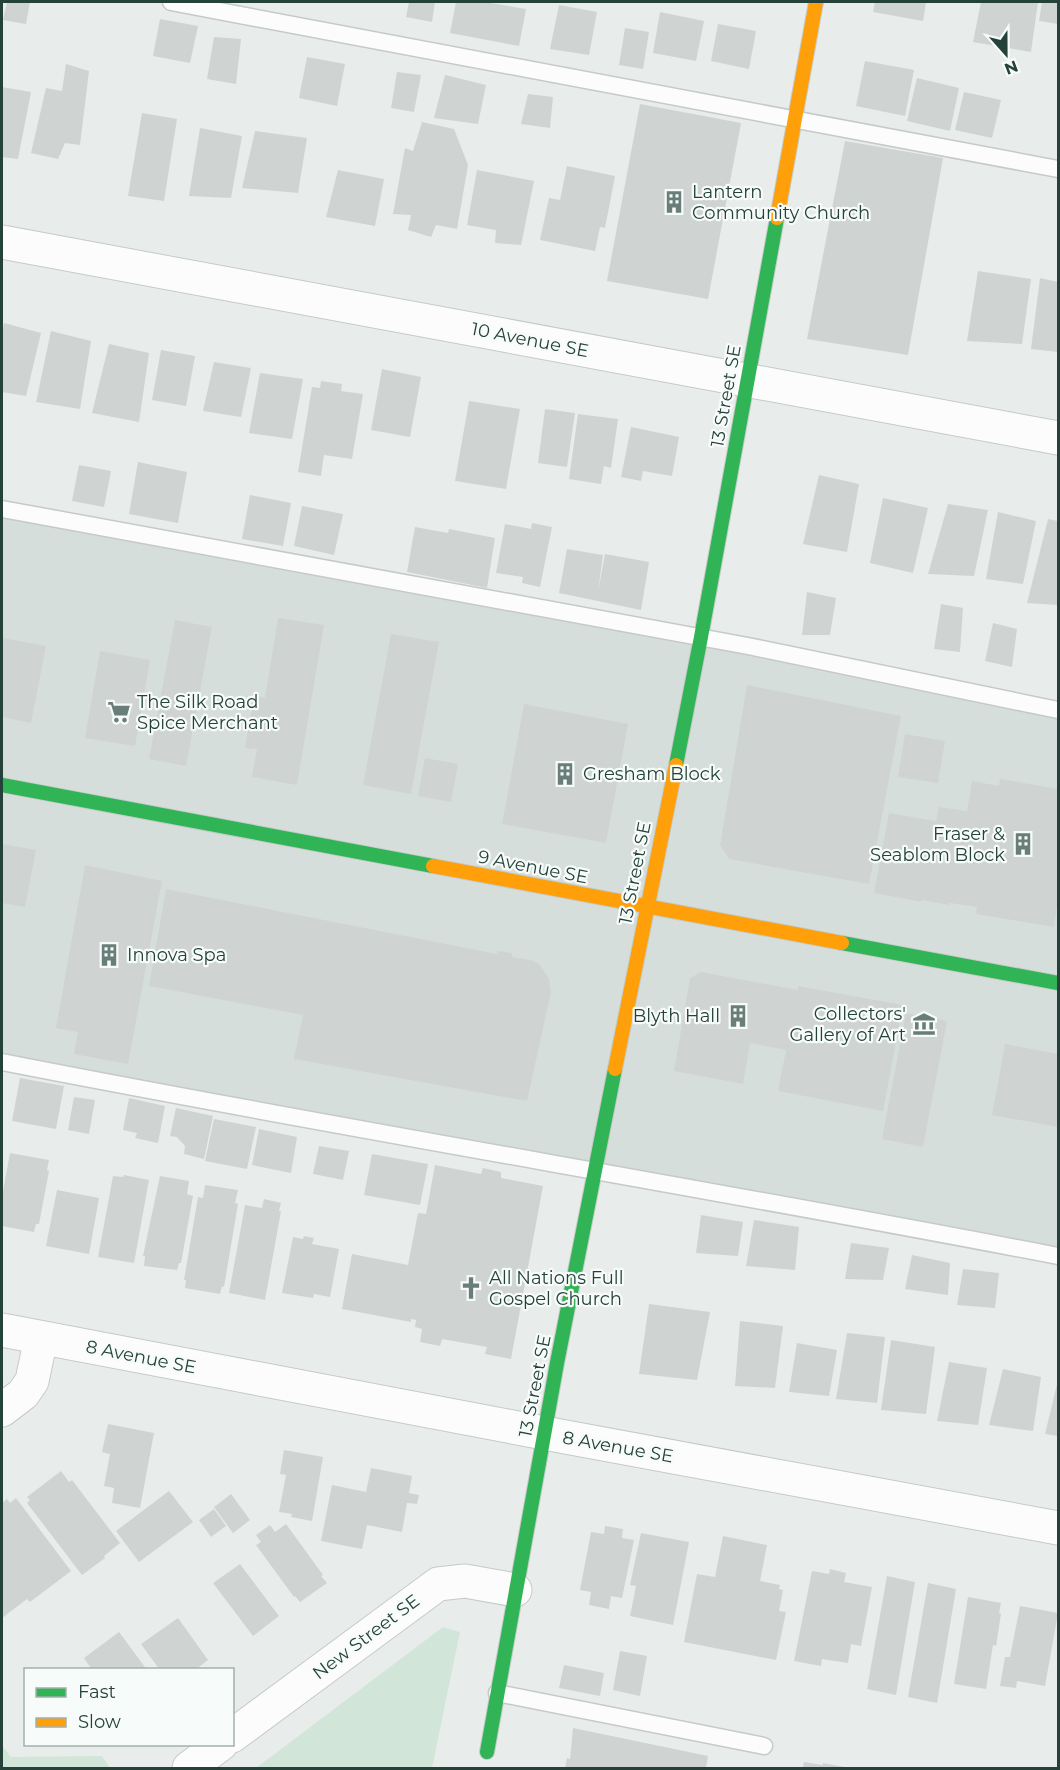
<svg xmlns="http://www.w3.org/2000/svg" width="1060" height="1770" font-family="Montserrat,sans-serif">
	<rect width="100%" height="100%" fill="#e8edeb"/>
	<path fill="#d6dedb" d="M2 503 1058 708V1265L596 1170 2 1062Z"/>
	<g fill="#d1e6d8">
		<path d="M443 1627 460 1632 432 1768H256Z"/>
		<path d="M2 1745 11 1757 102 1756 110 1768H2Z"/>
	</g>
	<g fill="#cfd4d2">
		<path d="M7 2H30L26 24 3 20Z"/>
		<path d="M409 2H435L432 22 406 17Z"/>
		<path d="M456 2H484L526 9 519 46 450 33Z"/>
		<path d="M875 2H926L923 21 873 12Z"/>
		<path d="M981 2H1038L1031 52 973 42Z"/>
		<path d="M1042 2H1058V24L1039 21Z"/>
		<path d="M559 5 597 12 589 55 550 49Z"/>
		<path d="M660 12 704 21 696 61 653 53Z"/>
		<path d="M160 19 198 26 190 63 153 56Z"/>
		<path d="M718 24 756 31 749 69 711 61Z"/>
		<path d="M625 28 649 32 643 69 619 65Z"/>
		<path d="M214 37 241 39 236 84 207 79Z"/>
		<path d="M307 57 345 64 337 106 299 98Z"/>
		<path d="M865 61 914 70 905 116 856 106Z"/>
		<path d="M66 64 89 71 80 145 65 143 58 159 31 153 46 88 62 91Z"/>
		<path d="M397 72 421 75 414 112 391 108Z"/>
		<path d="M445 75 486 85 478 124 434 118Z"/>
		<path d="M917 78 959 88 950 131 907 121Z"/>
		<path d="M2 87 31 92 18 159 2 157Z"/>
		<path d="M964 92 1001 100 992 138 955 130Z"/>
		<path d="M528 94 553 97 550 128 521 124Z"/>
		<path d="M640 104 741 123 708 299 607 281Z"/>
		<path d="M142 113 177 119 164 201 128 196Z"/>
		<path d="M422 122 454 129 468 165 457 229 436 225 431 237 408 230 411 215 393 214 405 148 413 151Z"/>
		<path d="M200 128 242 136 231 198 189 196Z"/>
		<path d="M255 131 307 138 298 193 242 188Z"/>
		<path d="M845 141 943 158 908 355 807 339Z"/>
		<path d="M567 166 615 176 605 228 600 227 595 251 540 240 549 198 560 200Z"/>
		<path d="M338 170 384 179 375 226 326 217Z"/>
		<path d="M477 170 534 181 521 245 495 243 496 230 467 225Z"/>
		<path d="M978 271 1031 279 1022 344 967 341Z"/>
		<path d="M1040 278 1058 282V352L1031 349Z"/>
		<path d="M4 323 41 333 26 396 2 392V333Z"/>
		<path d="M51 331 91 341 80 409 36 402Z"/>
		<path d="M109 344 149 353 139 422 92 413Z"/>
		<path d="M161 350 195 356 186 406 152 400Z"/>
		<path d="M214 362 251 368 241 417 203 411Z"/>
		<path d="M382 369 421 377 410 437 371 430Z"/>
		<path d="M260 373 303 379 292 439 249 433Z"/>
		<path d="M321 381 342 384 341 391 363 394 352 459 324 455 321 476 298 472 312 387 320 388Z"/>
		<path d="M469 401 520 409 506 489 455 481Z"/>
		<path d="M545 409 575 413 567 467 538 463Z"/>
		<path d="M578 414 618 419 611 468 604 466 601 484 569 479Z"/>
		<path d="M631 427 679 437 672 476 643 471 641 481 621 477Z"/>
		<path d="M138 462 187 472 178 523 129 514Z"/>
		<path d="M79 465 111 471 104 507 72 501Z"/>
		<path d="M819 475 859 484 847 552 803 544Z"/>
		<path d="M250 495 291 503 283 546 242 539Z"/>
		<path d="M883 498 928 508 913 573 870 563Z"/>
		<path d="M948 504 988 510 974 576 928 574Z"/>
		<path d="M302 506 343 514 334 555 294 546Z"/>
		<path d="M998 512 1036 521 1023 584 986 579Z"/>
		<path d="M1048 519 1058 521V605L1027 603Z"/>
		<path d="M532 523 552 527 540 587 522 583 523 577 496 573 505 524 531 529Z"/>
		<path d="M415 527 448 533 449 529 495 538 487 588 407 572Z"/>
		<path d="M567 549 603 555 598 592 605 554 649 562 641 610 559 593Z"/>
		<path d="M807 592 836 598 830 635H802Z"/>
		<path d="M941 604 963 608 960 652 934 649Z"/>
		<path d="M278 618 324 625 297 785 252 777 257 749 245 748 254 695 265 698Z"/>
		<path d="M175 620 212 627 186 766 149 759Z"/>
		<path d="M993 623 1017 629 1012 667 985 661Z"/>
		<path d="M391 634 439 642 411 794 363 785Z"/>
		<path d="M2 638 46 646 31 723 2 717Z"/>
		<path d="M100 651 150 660 135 746 85 738Z"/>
		<path d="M747 685 901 716 869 884 729 859 720 845Z"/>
		<path d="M524 704 628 724 606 843 502 824Z"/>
		<path d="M905 734 945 741 938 783 898 777Z"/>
		<path d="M425 758 458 764 451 802 418 796Z"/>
		<path d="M1000 779 1058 789V899L1054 927 976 914 977 907 950 903 949 905 922 900V902L874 893 889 813 936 821 939 807 967 811 972 781 999 786Z"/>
		<path d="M2 844 36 850 25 907 2 903Z"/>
		<path d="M85 865 162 881 128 1064 74 1054 78 1032 56 1028Z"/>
		<path d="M166 889 497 954V951L512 953V957L531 960 539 964 549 979 551 992 527 1101 294 1059 303 1015 149 986Z"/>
		<path d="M701 972 798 990V986L903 1005 883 1111 778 1091 786 1050 750 1043 743 1084 674 1071 690 978Z"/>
		<path d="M906 1013 947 1021 923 1147 882 1139Z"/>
		<path d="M1005 1044 1058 1054V1127L992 1115Z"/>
		<path d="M20 1078 64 1086 56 1129 12 1121Z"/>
		<path d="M74 1097 95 1100 89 1134 68 1130Z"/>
		<path d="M129 1098 165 1106 158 1143 135 1138 137 1133 123 1130Z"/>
		<path d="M176 1108 213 1116 204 1159 184 1154 185 1146 177 1137 170 1136Z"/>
		<path d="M214 1119 256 1127 247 1169 205 1161Z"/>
		<path d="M259 1129 297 1137 291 1173 252 1165Z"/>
		<path d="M319 1146 349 1151 343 1180 313 1174Z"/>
		<path d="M10 1153 49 1160 47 1170 49 1171 39 1224H36L34 1232 2 1226V1197Z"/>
		<path d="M372 1154 428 1164 420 1205 364 1195Z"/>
		<path d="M435 1165 481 1174 483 1168 501 1172V1178L543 1186 511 1359 485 1354 487 1347 442 1339 440 1346 420 1342 422 1329 415 1327 416 1320 411 1319V1322L342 1309 352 1254 408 1265 418 1213 426 1214Z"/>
		<path d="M124 1175 149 1180 134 1263 98 1257 113 1176 123 1177Z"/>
		<path d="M160 1176 189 1181 187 1194 193 1196 181 1263H179L177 1270 144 1266 145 1256H143Z"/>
		<path d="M205 1185 238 1190 235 1203 238 1204 224 1287 222 1286 220 1294 185 1288 186 1280H184L198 1197 203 1198Z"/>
		<path d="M57 1190 99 1198 89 1254 46 1246Z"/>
		<path d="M264 1199 281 1203 279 1211H281L265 1300 229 1293 245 1205 262 1208Z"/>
		<path d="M701 1215 743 1222 738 1256 696 1253Z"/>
		<path d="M754 1220 799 1227 795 1270 746 1266Z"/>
		<path d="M304 1236 314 1238 312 1244 339 1249 330 1297 314 1294 313 1298 282 1293 293 1237 303 1239Z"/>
		<path d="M851 1243 889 1248 883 1280 845 1279Z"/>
		<path d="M912 1255 950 1263 948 1295 905 1289Z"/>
		<path d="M963 1269 999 1273 995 1308 957 1305Z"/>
		<path d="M649 1304 710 1312 697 1380 639 1374Z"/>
		<path d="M740 1321 783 1326 775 1388 735 1386Z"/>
		<path d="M847 1333 885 1337 877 1403 836 1399Z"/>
		<path d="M891 1340 935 1347 926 1414 881 1410Z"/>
		<path d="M797 1343 837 1350 829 1396 789 1392Z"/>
		<path d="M949 1362 987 1368 978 1425 937 1421Z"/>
		<path d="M1003 1369 1041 1377 1033 1431 989 1425Z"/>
		<path d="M1058 1380V1436L1045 1434Z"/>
		<path d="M108 1424 154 1433 140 1508 112 1503 114 1488 104 1486 110 1454 102 1452Z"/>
		<path d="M284 1450 323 1457 312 1521 291 1517 292 1514 279 1512 286 1475 280 1474Z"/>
		<path d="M371 1468 412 1476 409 1493 419 1495 417 1504 407 1503 402 1532 367 1525 362 1549 321 1541 332 1485 366 1492Z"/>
		<path d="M61 1471 69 1482 72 1480 120 1543 104 1556 105 1558 82 1575 27 1503 30 1500 27 1497Z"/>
		<path d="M169 1491 193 1522 139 1562 116 1531Z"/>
		<path d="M231 1494 250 1520 233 1533 214 1507Z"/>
		<path d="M16 1498 71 1571 30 1602 27 1599 2 1618V1503L7 1499 10 1503Z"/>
		<path d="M214 1509 226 1526 211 1537 199 1520Z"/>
		<path d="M286 1524 323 1575 321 1576 327 1583 300 1602 295 1596 294 1597 256 1545 261 1542 256 1535 270 1525 275 1532Z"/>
		<path d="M605 1526 623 1529 622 1538 634 1540 622 1598 611 1596 609 1609 589 1605 591 1592 580 1590 591 1532 604 1534Z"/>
		<path d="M641 1533 689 1542 673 1625 630 1616 636 1586 630 1585Z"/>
		<path d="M723 1536 767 1545 760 1581 780 1585 779 1589 783 1590 779 1611 786 1612 776 1660 684 1642 697 1574 715 1577Z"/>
		<path d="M240 1564 279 1616 253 1636 213 1583Z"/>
		<path d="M830 1569 846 1573 844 1582 872 1587 861 1646 851 1644 848 1663 822 1659 821 1666 794 1661 812 1571 829 1574Z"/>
		<path d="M887 1576 915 1582 896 1695 867 1689Z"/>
		<path d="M928 1583 956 1589 937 1703 908 1697Z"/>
		<path d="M968 1597 1001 1603 999 1613 1001 1614 996 1646 993 1645 986 1689 954 1684Z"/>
		<path d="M1020 1606 1058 1613 1045 1686 1017 1681 1016 1688 1000 1686 1005 1657H1010Z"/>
		<path d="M178 1618 208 1660 195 1670H160L141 1644Z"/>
		<path d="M119 1632 147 1670H92L84 1658Z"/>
		<path d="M620 1651 647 1656 640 1696 613 1690Z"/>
		<path d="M564 1665 604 1673 600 1696 559 1688Z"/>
		<path d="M573 1728 708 1756 706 1768H565L567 1758 570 1759Z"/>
		<path d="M804 1762 823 1765V1763L850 1768H803Z"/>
	</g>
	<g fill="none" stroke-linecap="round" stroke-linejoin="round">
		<g stroke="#c5cac8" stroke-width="19">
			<g id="lane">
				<path d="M171 2 1058 169"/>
				<path d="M2 509 748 646 1058 710"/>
				<path d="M2 1062C353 1131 707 1188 1058 1256"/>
				<path d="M497 1693 764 1746"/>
			</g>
		</g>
		<g stroke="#c5cac8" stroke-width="35">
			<g id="street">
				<path d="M2 242 1058 438"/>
				<path d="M2 1330 544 1433 1058 1528"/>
				<path d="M2 1410 23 1394 32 1381 41 1338"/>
				<path d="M232 1736 438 1584 465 1581 515 1590"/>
				<path d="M189 1768 221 1744"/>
			</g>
		</g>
		<g stroke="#c3cbc8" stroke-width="16">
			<g id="fast">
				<path d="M676 765 701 637 777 218"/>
				<path d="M2 785 433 866"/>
				<path d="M842 943 1058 983"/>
				<path d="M487 1752 557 1363 615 1069"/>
			</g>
		</g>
		<g stroke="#c3cbc8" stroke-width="16">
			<g id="slow">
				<path d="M777 218 816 2"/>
				<path d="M433 866 842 943"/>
				<path d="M615 1069 676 765"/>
			</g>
		</g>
		<use href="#lane" stroke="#fcfcfc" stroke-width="16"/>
		<use href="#street" stroke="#fcfcfc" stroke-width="33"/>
		<use href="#fast" stroke="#30b455" stroke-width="14"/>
		<use href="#slow" stroke="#ff9f0a" stroke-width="14"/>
	</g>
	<defs>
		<g id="building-bare" transform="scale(1.8)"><path d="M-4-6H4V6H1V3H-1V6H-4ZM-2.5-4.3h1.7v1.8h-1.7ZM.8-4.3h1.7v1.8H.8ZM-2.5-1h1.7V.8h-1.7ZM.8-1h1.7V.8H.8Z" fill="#697e78" stroke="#f7fbf9" stroke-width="2.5" paint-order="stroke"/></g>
		<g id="supermarket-bare" transform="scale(1.8)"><path d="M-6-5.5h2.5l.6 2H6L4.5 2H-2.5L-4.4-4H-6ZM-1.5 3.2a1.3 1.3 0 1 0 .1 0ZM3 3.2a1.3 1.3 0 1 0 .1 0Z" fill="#697e78" stroke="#f7fbf9" stroke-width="2.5" paint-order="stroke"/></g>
		<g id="museum-bare" transform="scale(1.8)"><path d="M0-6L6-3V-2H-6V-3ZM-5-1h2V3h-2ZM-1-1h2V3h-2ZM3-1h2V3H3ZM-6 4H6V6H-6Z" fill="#697e78" stroke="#f7fbf9" stroke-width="2.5" paint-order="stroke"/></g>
		<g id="church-bare" transform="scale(1.8)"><path d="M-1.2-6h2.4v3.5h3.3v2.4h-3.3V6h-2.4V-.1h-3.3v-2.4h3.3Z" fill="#697e78" stroke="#f7fbf9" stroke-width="2.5" paint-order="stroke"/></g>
	</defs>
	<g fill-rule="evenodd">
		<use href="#building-bare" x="674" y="202"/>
		<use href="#supermarket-bare" x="119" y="712"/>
		<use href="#building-bare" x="565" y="774"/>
		<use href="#building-bare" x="1023" y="844"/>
		<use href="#building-bare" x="109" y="955"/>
		<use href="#building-bare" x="738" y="1016"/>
		<use href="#museum-bare" x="924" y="1024"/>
		<use href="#church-bare" x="471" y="1288"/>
	</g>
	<g text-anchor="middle" stroke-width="4.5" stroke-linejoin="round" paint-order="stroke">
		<g font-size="18" fill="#24423a" stroke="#f7fbf9" text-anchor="start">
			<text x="692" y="198">Lantern<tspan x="692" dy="21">Community Church</tspan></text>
			<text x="137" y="708">The Silk Road<tspan x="137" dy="21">Spice Merchant</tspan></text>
			<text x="583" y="780">Gresham Block</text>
			<text x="1005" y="840" text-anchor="end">Fraser &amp;<tspan x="1005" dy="21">Seablom Block</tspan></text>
			<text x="127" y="961">Innova Spa</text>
			<text x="906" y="1020" text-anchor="end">Collectors'<tspan x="906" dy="21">Gallery of Art</tspan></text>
			<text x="720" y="1022" text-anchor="end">Blyth Hall</text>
			<text x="489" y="1284">All Nations Full<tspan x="489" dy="21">Gospel Church</tspan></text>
		</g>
		<g font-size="18" fill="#24423a" stroke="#f7fbf9">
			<text transform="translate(530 340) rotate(11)" y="6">10 Avenue SE</text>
			<text transform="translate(726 396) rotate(-80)" y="6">13 Street SE</text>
			<text transform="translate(533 867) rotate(11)" y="6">9 Avenue SE</text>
			<text transform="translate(635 873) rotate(-79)" y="6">13 Street SE</text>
			<text transform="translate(141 1357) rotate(11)" y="6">8 Avenue SE</text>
			<text transform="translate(535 1386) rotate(-79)" y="6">13 Street SE</text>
			<text transform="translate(618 1447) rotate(10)" y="6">8 Avenue SE</text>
			<text transform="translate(366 1637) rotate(-37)" y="6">New Street SE</text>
		</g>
	</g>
	<rect width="1060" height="1770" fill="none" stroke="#24423a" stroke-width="6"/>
	<rect x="24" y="1668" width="210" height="78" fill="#f7fbf9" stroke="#a3b1ad" stroke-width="1.5"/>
	<rect x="36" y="1688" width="30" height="9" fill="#30b455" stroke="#a3b1ad" stroke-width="1.5"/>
	<text x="78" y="1698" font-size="18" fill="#24423a">Fast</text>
	<rect x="36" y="1718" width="30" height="9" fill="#ff9f0a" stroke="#a3b1ad" stroke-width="1.5"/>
	<text x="78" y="1728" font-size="18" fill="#24423a">Slow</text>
	<g transform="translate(1006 54) rotate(159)" stroke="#f7fbf9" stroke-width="4.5" paint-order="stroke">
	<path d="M0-4.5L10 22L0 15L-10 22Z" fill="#24423a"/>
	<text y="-9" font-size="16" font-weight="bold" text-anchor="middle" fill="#24423a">N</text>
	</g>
</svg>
